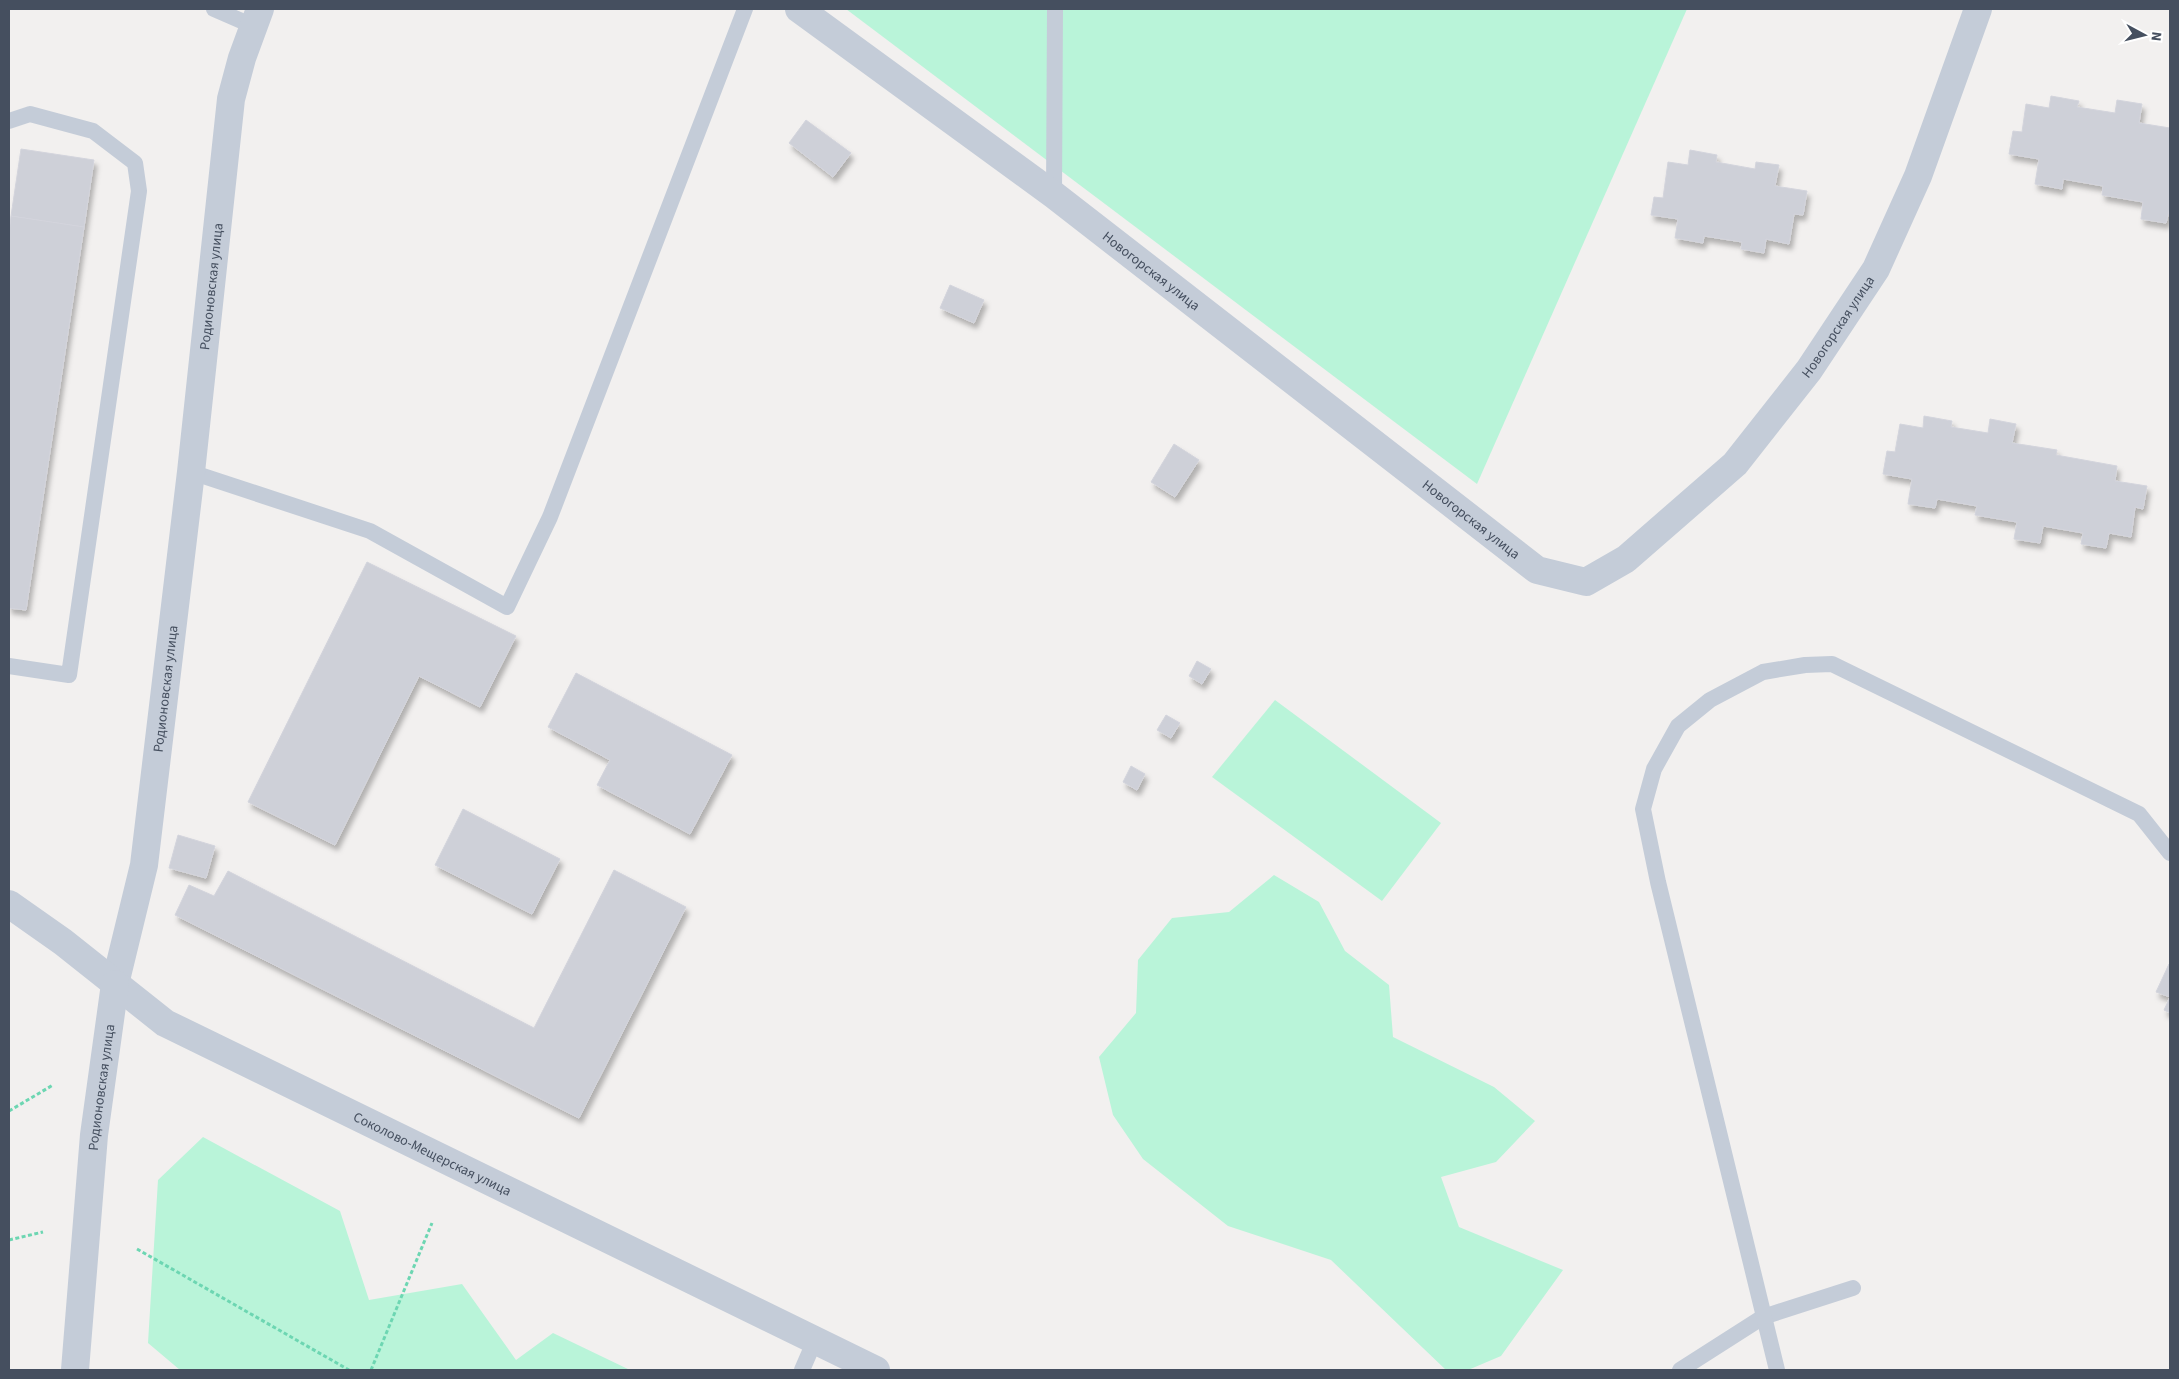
<svg xmlns="http://www.w3.org/2000/svg" width="2179" height="1379" font-family="'Source Sans 3',sans-serif">
	<defs>
		<filter id="shadow"><feDropShadow dx="3" dy="5.5" stdDeviation="2.5" flood-color="#0004"/></filter>
	</defs>
	<rect width="100%" height="100%" fill="#f2f0ef"/>
	<g fill="#b9f4d9">
		<path d="M846 9H1687L1477 484Z"/>
		<path d="M1275 700 1441 823 1382 901 1212 777Z"/>
		<path d="M1274 875 1319 902 1345 951 1389 985 1393 1037 1494 1087 1535 1121 1496 1162 1441 1177 1459 1227 1563 1270 1501 1356 1468 1370H1446L1331 1260 1228 1226 1143 1159 1113 1115 1099 1057 1136 1013 1138 960 1172 918 1229 912Z"/>
		<path d="M203 1137 340 1211 369 1300 462 1284 516 1360 553 1333 630 1370H180L148 1343 158 1180Z"/>
	</g>
	<g fill="#ced0d8" stroke="#d3d4dc" filter="url(#shadow)">
		<path d="M2051 96 2079 101 2077 107 2115 113 2117 100 2142 104 2139 123 2170 128V207L2166 223 2141 219 2143 202 2102 195 2103 186 2063 179 2062 189 2035 184 2039 159 2009 154 2013 131 2022 132 2026 104 2049 108Z"/>
		<path d="M806 120 851 153 833 177 789 143Z"/>
		<path d="M21 149 94 160 84 227 11 216Z"/>
		<path d="M1690 150 1717 155 1716 162 1755 169 1756 162 1779 165 1775 186 1807 191 1803 215 1794 214 1789 244 1766 239 1764 253 1741 249 1742 242 1704 236 1703 243 1675 238 1678 219 1651 215 1654 197 1663 198 1668 162 1688 165Z"/>
		<path d="M11 216 84 227 26 610 9 608V233Z"/>
		<path d="M950 285 984 300 974 323 940 308Z"/>
		<path d="M1924 416 1952 421 1951 427 1988 433 1990 419 2016 424 2012 443 2057 450 2056 455 2117 466 2115 481 2147 486 2143 509 2135 507 2131 537 2109 533 2106 548 2081 544 2083 533 2043 526 2040 543 2014 539 2017 522 1975 515 1977 506 1937 499 1935 508 1908 504 1912 479 1883 474 1887 451 1895 452 1900 424 1923 428Z"/>
		<path d="M1174 444 1199 460 1175 497 1151 482Z"/>
		<path d="M367 562 516 636 480 707 419 676 335 845 248 802Z"/>
		<path d="M1197 661 1211 669 1202 684 1189 676Z"/>
		<path d="M576 673 732 755 690 834 597 785 610 760 548 727Z"/>
		<path d="M1166 715 1180 723 1171 738 1157 730Z"/>
		<path d="M1131 766 1145 774 1137 790 1123 782Z"/>
		<path d="M463 809 560 859 532 914 435 865Z"/>
		<path d="M178 835 215 846 206 878 169 868Z"/>
		<path d="M614 870 686 907 579 1118 175 915 189 885 214 896 228 871 534 1028Z"/>
		<path d="M2169 964 2170 965V1013L2164 1010 2170 997 2156 992Z"/>
	</g>
	<g fill="none" stroke-linecap="round" stroke-linejoin="round">
		<g stroke="#6dd6b2" stroke-width="3" stroke-dasharray="4 2.5" stroke-linecap="butt">
			<path d="M9 1111 53 1085"/>
			<path d="M9 1240 43 1232"/>
			<path d="M137 1249 349 1370"/>
			<path d="M371 1370 432 1223"/>
		</g>
		<g stroke="#c4ccd8" stroke-width="16">
			<path d="M214 9 253 26"/>
			<path d="M9 121 30 114 93 131 135 163 139 191 69 675 9 666"/>
			<path d="M1054 195 1055 9"/>
			<path d="M191 472 370 531 507 607 550 517 745 9"/>
			<path d="M802 1370 815 1340"/>
			<path d="M1680 1370 1763 1317 1853 1288"/>
			<path d="M1777 1370 1658 882 1643 809 1654 769 1678 726 1710 700 1763 672 1805 665 1832 664 2139 814 2170 853"/>
		</g>
		<g stroke="#c4ccd8" stroke-width="28">
			<path id="s1" d="M799 9 1054 195 1537 570 1586 582 1626 559 1735 464 1809 370 1876 269 1918 176 1978 9"/>
			<path id="s2" d="M115 984 144 865 191 472 231 99 242 58 260 9"/>
		</g>
		<g stroke="#c4ccd8" stroke-width="28">
			<path id="s3" d="M9 904 63 942 165 1023 876 1370"/>
			<path id="s4" d="M75 1370 94 1135 115 984"/>
		</g>
	</g>
	<g text-anchor="middle" stroke-width="4" stroke-linejoin="round" paint-order="stroke">
		<g font-size="14" fill="#454f5f" stroke="#fff">
			<text dy="5" stroke="none"><textPath href="#s1" startOffset="439">Новогорская улица</textPath></text>
			<text dy="5" stroke="none"><textPath href="#s2" startOffset="705">Родионовская улица</textPath></text>
			<text dy="5" stroke="none"><textPath href="#s1" startOffset="1340">Новогорская улица</textPath></text>
			<text dy="5" stroke="none"><textPath href="#s1" startOffset="844">Новогорская улица</textPath></text>
			<text dy="5" stroke="none"><textPath href="#s2" startOffset="300">Родионовская улица</textPath></text>
			<text dy="5" stroke="none"><textPath href="#s4" startOffset="284">Родионовская улица</textPath></text>
			<text dy="5" stroke="none"><textPath href="#s3" startOffset="494">Соколово-Мещерская улица</textPath></text>
		</g>
	</g>
	<rect width="2179" height="1379" fill="none" stroke="#454f5f" stroke-width="20"/>
	<g transform="translate(2144 35) rotate(97)" stroke="#ffffff" stroke-width="4" paint-order="stroke">
	<path d="M0-4L9 19L0 12L-9 19Z" fill="#454f5f"/>
	<text y="-8" font-size="14" font-weight="bold" text-anchor="middle" fill="#454f5f">N</text>
	</g>
</svg>
